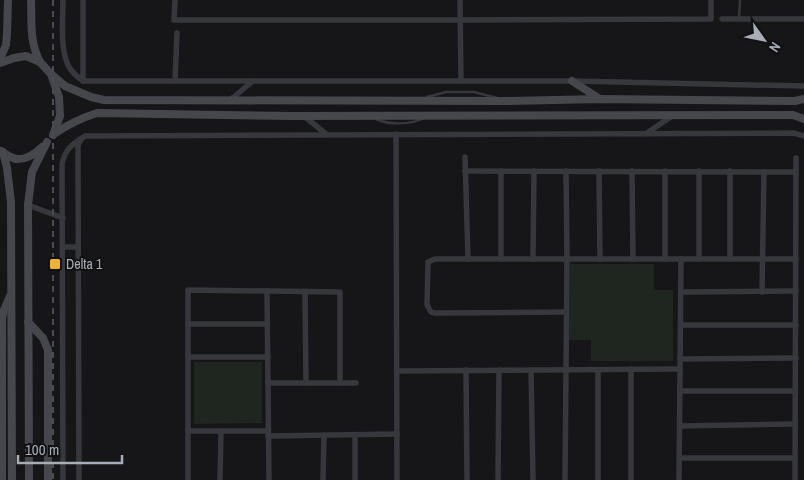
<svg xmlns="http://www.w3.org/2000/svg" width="804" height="480" font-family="'Archivo Narrow',sans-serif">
	<rect width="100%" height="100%" fill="#161618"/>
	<g fill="#1e261f">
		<path d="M570 264H654V290H673V361H591V340H569Z"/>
		<path d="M194 362H262V423L194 424Z"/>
	</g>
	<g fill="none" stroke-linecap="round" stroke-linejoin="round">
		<g stroke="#37383d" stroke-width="2.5">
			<path d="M739 18 740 0"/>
			<path d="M427 97 446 92H474L497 98"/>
			<path d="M376 119C389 125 411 125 424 118"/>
		</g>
		<g stroke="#37383d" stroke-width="5.5">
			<path d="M63 0C63 20 59 54 71 70 74 74 79 78 83 81H572L804 86"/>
			<path d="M83 0V81"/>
			<path d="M175 0 174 20H460L711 19V0"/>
			<path d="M460 0 461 81"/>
			<path d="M722 19H804"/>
			<path d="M175 81 177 33"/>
			<path d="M230 100 253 81"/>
			<path d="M304 116 326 134"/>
			<path d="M647 133 672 116"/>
			<path d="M396 134 397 480"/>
			<path d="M465 157 468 259"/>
			<path d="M465 171 796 172"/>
			<path d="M501 171V259"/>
			<path d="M599 171 600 259"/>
			<path d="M632 171 633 259"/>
			<path d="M699 171V259"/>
			<path d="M730 171V259"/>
			<path d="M28 205 63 218"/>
			<path d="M63 247H78"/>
			<path d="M533 259 534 171"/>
			<path d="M665 259V171"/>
			<path d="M267 291 269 480"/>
			<path d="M305 292 306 383"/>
			<path d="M681 292 796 291"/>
			<path d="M762 292 764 172"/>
			<path d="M566 312 435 313 431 312 427 305 428 262 435 259H796"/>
			<path d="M188 324H267"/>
			<path d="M681 325H796"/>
			<path d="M188 357H268"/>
			<path d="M680 359 796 358"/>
			<path d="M631 369V480"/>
			<path d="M466 370 467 480"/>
			<path d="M531 370 533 480"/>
			<path d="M598 370V480"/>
			<path d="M397 371 680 369"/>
			<path d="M268 383H356"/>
			<path d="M680 391H795"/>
			<path d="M680 426 795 424"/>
			<path d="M188 431H268"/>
			<path d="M355 435V480"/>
			<path d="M268 436 397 434"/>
			<path d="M680 458H795"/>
			<path d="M63 480 62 164C65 151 69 147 80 139"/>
			<path d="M79 480 78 152V145L82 138 85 136C322 134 558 133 794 133L804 136"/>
			<path d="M188 480V290L340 292V383"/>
			<path d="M220 480 221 431"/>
			<path d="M323 480 324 435"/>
			<path d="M498 480 499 370"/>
			<path d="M565 480 567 259 566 171"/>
			<path d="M679 480 681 259"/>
			<path d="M795 480 796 158"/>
		</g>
		<g stroke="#45474d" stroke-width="8">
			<path d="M31 0C32 22 29 41 40 62"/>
			<path d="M0 59 6 45 7 34 8 0"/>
			<path d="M0 63 14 58 26 56 40 62 51 74 59 97 60 116 53 135"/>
			<path d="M51 74 65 86 91 97 104 100 507 101 600 99 795 101 804 99"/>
			<path d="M572 81 600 99"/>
			<path d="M54 134C67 125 81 118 97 113L294 116 793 115 804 119"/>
			<path d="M1 151C5 154 12 158 16 159 26 160 36 153 42 147"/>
			<path d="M3 152 7 168 11 202 12 480"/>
			<path d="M28 322 43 338 48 350V480"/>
			<path d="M2 480V318L4 310 10 296"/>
			<path d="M29 480 28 205 32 172 47 142"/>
		</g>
		<path stroke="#4a4c52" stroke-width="2" stroke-dasharray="6 5" stroke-linecap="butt" d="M53 0V480"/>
	</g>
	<rect fill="#f2b134" stroke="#111113" stroke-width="2" x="49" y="258" width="12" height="12" rx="2.5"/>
	<g text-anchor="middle" stroke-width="4" stroke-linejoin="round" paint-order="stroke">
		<g font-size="14" fill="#a8adb8" stroke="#111113" text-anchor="start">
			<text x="66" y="269">Delta 1</text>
		</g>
	</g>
	<g transform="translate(764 40) rotate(123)" stroke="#111113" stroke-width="4" paint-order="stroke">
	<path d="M0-4L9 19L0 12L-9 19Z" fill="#a8adb8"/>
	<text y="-8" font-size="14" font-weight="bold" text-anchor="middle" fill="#a8adb8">N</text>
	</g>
	<path d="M18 455v8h104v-8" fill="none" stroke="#a8adb8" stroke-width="2.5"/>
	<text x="25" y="455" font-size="15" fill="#a8adb8" stroke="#111113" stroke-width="4" paint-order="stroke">100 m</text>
</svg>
